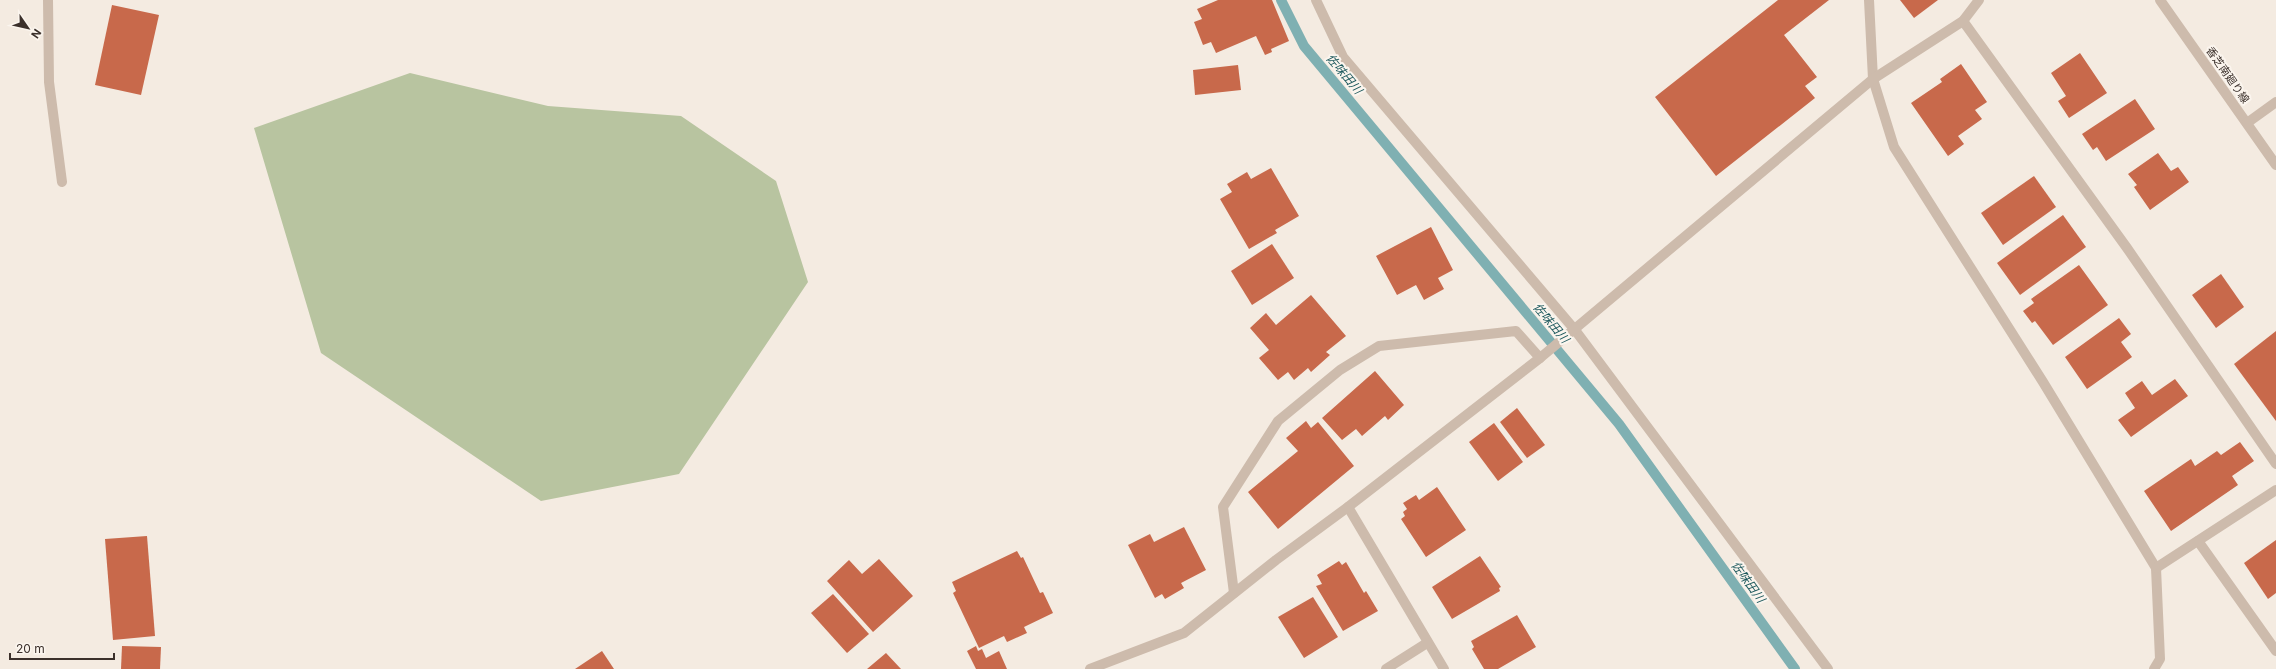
<svg xmlns="http://www.w3.org/2000/svg" width="2276" height="669" font-family="Inter,'Noto Sans JP',sans-serif">
	<rect width="100%" height="100%" fill="#f4ebe1"/>
	<path fill="#b8c4a0" d="M410 73 548 106 681 116 776 181 808 282 679 474 541 501 321 353 254 128Z"/>
	<g fill="none" stroke-linecap="round" stroke-linejoin="round">
		<path stroke="#7fb0b2" stroke-width="10" d="M1281 0 1304 46 1619 424 1795 669"/>
	</g>
	<g fill="#c8694b">
		<path d="M1218 0H1272L1289 41 1271 49 1272 52 1265 55 1256 36 1216 53 1211 42 1203 45 1194 22 1202 19 1197 9Z"/>
		<path d="M1778 0H1829L1784 35 1817 77 1805 86 1815 98 1716 176 1655 97Z"/>
		<path d="M1900 0H1938L1914 18Z"/>
		<path d="M112 5 159 15 141 95 95 85Z"/>
		<path d="M2080 53 2107 93 2069 118 2058 101 2066 96 2051 73Z"/>
		<path d="M1961 64 1987 102 1975 110 1982 119 1958 136 1964 144 1948 156 1911 103 1942 82 1940 79Z"/>
		<path d="M1238 65 1241 90 1195 95 1193 70Z"/>
		<path d="M2135 99 2155 129 2106 161 2097 147 2093 150 2082 134Z"/>
		<path d="M2158 153 2171 171 2178 167 2189 182 2150 210 2134 187 2137 185 2128 174Z"/>
		<path d="M1271 168 1299 216 1275 230 1277 233 1249 249 1220 199 1232 192 1227 184 1247 172 1251 179Z"/>
		<path d="M2034 176 2056 207 2003 245 1981 213Z"/>
		<path d="M2063 215 2086 247 2020 295 1997 263Z"/>
		<path d="M1431 227 1453 270 1438 278 1444 289 1424 300 1416 285 1397 295 1376 256Z"/>
		<path d="M1272 244 1294 278 1252 305 1231 271Z"/>
		<path d="M2079 265 2108 305 2053 345 2035 321 2032 323 2023 311 2034 303 2031 299Z"/>
		<path d="M2221 274 2244 307 2216 328 2192 295Z"/>
		<path d="M1311 295 1346 336 1326 352 1330 355 1311 372 1308 368 1294 380 1288 372 1278 380 1259 358 1269 350 1250 328 1266 313 1276 325Z"/>
		<path d="M2119 318 2131 334 2121 342 2132 357 2087 389 2065 357Z"/>
		<path d="M2276 331V421L2234 364Z"/>
		<path d="M1375 371 1404 405 1388 420 1385 416 1362 436 1356 429 1342 440 1322 418Z"/>
		<path d="M2175 379 2188 396 2131 437 2118 420 2135 408 2125 393 2142 381 2152 395Z"/>
		<path d="M1517 408 1545 445 1527 458 1500 422Z"/>
		<path d="M1306 421 1311 428 1318 422 1354 466 1278 529 1248 492 1298 451 1286 438Z"/>
		<path d="M1494 423 1523 462 1498 481 1469 442Z"/>
		<path d="M2240 442 2254 461 2232 476 2238 485 2171 531 2144 491 2191 459 2195 466 2217 451 2221 455Z"/>
		<path d="M1437 487 1466 530 1426 557 1401 519 1405 516 1403 512 1407 509 1403 503 1416 495 1419 500Z"/>
		<path d="M1184 527 1206 570 1181 583 1184 588 1165 599 1162 594 1155 598 1128 545 1150 534 1154 542Z"/>
		<path d="M147 536 155 636 113 640 105 539Z"/>
		<path d="M2276 540V593L2268 599 2244 563Z"/>
		<path d="M1017 551 1021 558 1023 557 1040 593 1043 592 1053 613 1024 627 1027 633 1007 642 1004 636 979 648 953 593 956 591 952 582Z"/>
		<path d="M1480 556 1501 587 1499 588 1500 591 1452 619 1432 587Z"/>
		<path d="M879 559 913 596 873 632 827 581 849 560 862 574Z"/>
		<path d="M1339 561 1342 565 1346 562 1364 593 1366 591 1378 611 1343 631 1316 586 1322 584 1317 575Z"/>
		<path d="M833 594 869 634 847 653 811 613Z"/>
		<path d="M1313 597 1338 637 1304 658 1278 617Z"/>
		<path d="M1517 615 1536 647 1498 669H1484L1472 649 1474 647 1471 641Z"/>
		<path d="M122 646 161 647 160 669H121Z"/>
		<path d="M976 646 978 651 982 649 986 658 999 651 1007 669H976L967 651Z"/>
		<path d="M602 651 614 669H575Z"/>
		<path d="M886 653 901 669H867Z"/>
	</g>
	<g fill="none" stroke-linecap="round" stroke-linejoin="round">
		<g stroke="#cdbbac" stroke-width="10">
			<path d="M48 0 49 82 62 182"/>
			<path d="M1316 0 1343 57 1575 330 1828 669"/>
			<path d="M1869 0 1873 79 1894 147 2043 382 2156 568 2160 659 2154 669"/>
			<path d="M2160 0 2276 165"/>
			<path d="M1963 21 2127 248 2276 464"/>
			<path d="M2247 123 2276 102"/>
			<path d="M1348 507 1444 669"/>
			<path d="M2198 541 2276 651"/>
			<path d="M2156 568 2276 490"/>
			<path d="M1234 593 1223 507 1278 421 1340 370 1379 346 1516 331 1540 358"/>
			<path d="M1090 669 1184 633 1276 560 1348 507 1540 358 1873 79 1963 21 1979 0"/>
			<path d="M1386 669 1427 643"/>
		</g>
	</g>
	<g text-anchor="middle" stroke-width="4" stroke-linejoin="round" paint-order="stroke">
		<g font-size="11" fill="#3b302b" stroke="#fbf5ee">
			<text transform="translate(2228 75) rotate(55)" y="4">香芝南廻り線</text>
		</g>
		<g font-size="12" font-style="italic" fill="#1f5a5e" stroke="#fbf5ee">
			<text transform="translate(1344 74) rotate(50)" y="4">佐味田川</text>
			<text transform="translate(1551 323) rotate(50)" y="4">佐味田川</text>
			<text transform="translate(1748 582) rotate(54)" y="4">佐味田川</text>
		</g>
	</g>
	<g transform="translate(28 28) rotate(124)" stroke="#fbf5ee" stroke-width="3" paint-order="stroke">
	<path d="M0-3L7 15L0 10L-7 15Z" fill="#3b302b"/>
	<text y="-6" font-size="11" font-weight="bold" text-anchor="middle" fill="#3b302b">N</text>
	</g>
	<path d="M10 653v6h104v-6" fill="none" stroke="#3b302b" stroke-width="2"/>
	<text x="16" y="653" font-size="12" fill="#3b302b" stroke="#fbf5ee" stroke-width="3" paint-order="stroke">20 m</text>
</svg>
